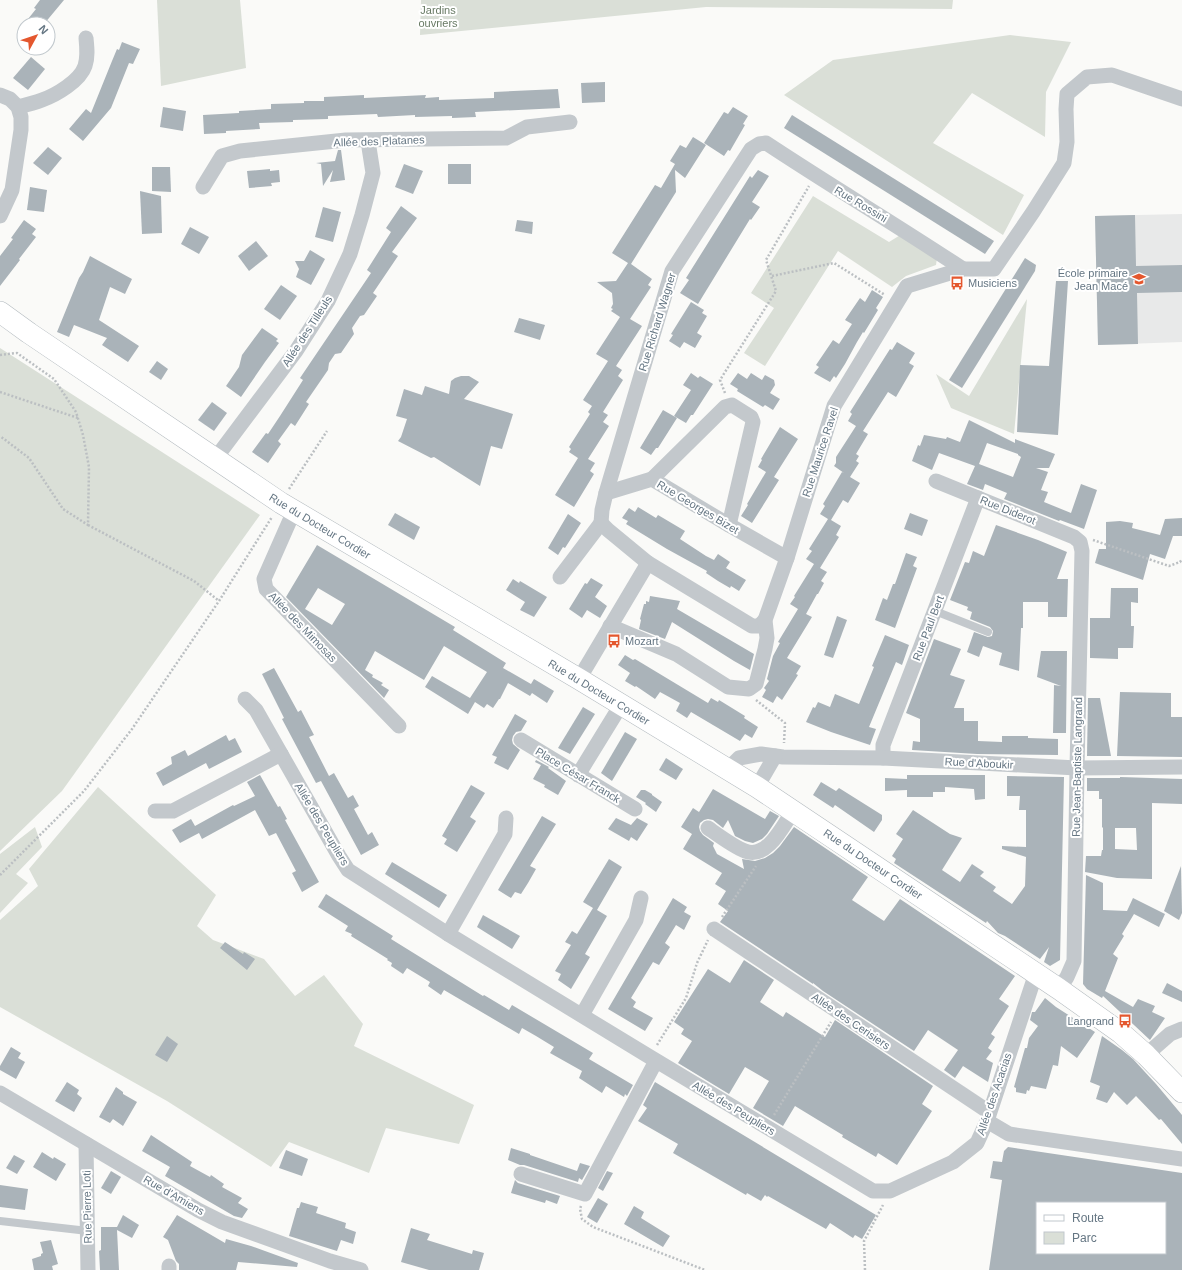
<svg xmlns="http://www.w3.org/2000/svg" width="1182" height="1270" font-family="Arial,sans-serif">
	<rect width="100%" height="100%" fill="#fafaf8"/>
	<path fill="#e8e9e9" d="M1182 214V342L1098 345 1095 216Z"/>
	<g fill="#dadfd7">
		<path d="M157 0H240L246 68 161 86Z"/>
		<path d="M421 0H953L952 9 706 7 420 35Z"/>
		<path d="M1010 35 1071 42 1046 92 1045 137 972 93 933 143 1024 195 1003 235 784 95 833 60Z"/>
		<path d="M813 196 889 242 902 234 937 258 936 265 906 276 892 287 838 251 765 366 744 353 774 308 751 293Z"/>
		<path d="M1027 299 1014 434 951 408 936 374 969 396Z"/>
		<path d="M0 348 260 515 62 791 0 851Z"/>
		<path d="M98 787 216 895 197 926 213 940 264 959 295 996 324 975 363 1024 354 1046 474 1105 459 1144 386 1128 369 1173 289 1142 271 1167 167 1101 0 1007V920L38 886 29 869Z"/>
		<path d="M35 827 42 847 16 874 28 883 0 913V854Z"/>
	</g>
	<g fill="#aab3b9" fill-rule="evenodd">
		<path d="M40 0H64L44 24H24L36 9 34 8Z"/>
		<path d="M122 42 140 49 133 64 129 63 111 108 83 141 69 129 86 109 91 113 112 61 117 49 119 50Z"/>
		<path d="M31 57 45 69 28 90 13 78Z"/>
		<path d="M605 82V102L582 103 581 83Z"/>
		<path d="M558 89 560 108 475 112 476 117 452 118V116L415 117V115L378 117 377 114 328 116V119L293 120V122L259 123 260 129 226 131V133L204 134 203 115 239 113V111L271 109V104L304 103V101H324V97L364 95V98L426 95 425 98 439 97V100L494 98V92Z"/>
		<path d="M163 107 186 111 183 131 160 127Z"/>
		<path d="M733 107 748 116 743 124 745 125 730 151 728 150 724 156 704 143 724 112 728 114Z"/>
		<path d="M792 115 994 241 985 254 784 128Z"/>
		<path d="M693 137 706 145 685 178 675 170 676 192 631 264 652 279 648 285 651 287 630 319 642 326 616 366 622 370 618 376 623 380 603 412 608 415 603 422 609 426 588 459 595 463 590 471 594 474 574 507 555 495 578 458 569 452 571 449 569 447 590 414 588 412 592 406 583 400 608 361 596 354 620 317 611 311 613 309 611 308 613 304 612 293 597 282 616 281 628 263 612 253 655 185 661 188 675 164 670 161 680 145 686 148Z"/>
		<path d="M48 147 62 158 48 175 33 163Z"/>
		<path d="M338 150H341L345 180 330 182 333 170 323 186 321 164 316 163 335 161Z"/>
		<path d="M404 164 423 171 413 194 395 187Z"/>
		<rect x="448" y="164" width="23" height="20"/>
		<path d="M152 167H170L171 192 152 191Z"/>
		<path d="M270 169V171L279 170 280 182 271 183 272 186 249 188 247 171Z"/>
		<path d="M758 170 769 176 752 202 760 207 751 220 750 219 698 304 680 293 689 280 686 278 750 176 752 178Z"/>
		<path d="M30 187 47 190 44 212 27 210Z"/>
		<path d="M140 191 161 196 162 233 142 234Z"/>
		<path d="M401 206 417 218 392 252 398 256 373 293 377 296 364 315 360 316 352 328 354 334 341 353 335 354 329 363 328 370 306 402 309 404 295 426 291 423 278 441 281 444 268 463 252 452 266 433 268 434 280 416 303 380 300 378 371 273 367 270 391 232 386 228Z"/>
		<path d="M323 207 341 212 333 242 315 237Z"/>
		<path d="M1135 215 1136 266 1182 265V292L1137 293 1138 344 1098 345 1095 216Z"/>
		<path d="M24 220 36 229 32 234 36 237 19 259 20 260 0 286V256L13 239 11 238Z"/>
		<path d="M517 220 533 222 532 234 515 231Z"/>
		<path d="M190 227 209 237 199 254 181 244Z"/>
		<path d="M256 241 268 256 249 271 238 256Z"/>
		<path d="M310 250 325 259 311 285 296 277 299 269 295 261H304Z"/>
		<path d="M90 256 132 279 125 294 110 287 99 320 139 346 128 362 102 345 107 338 74 325 69 337 57 332 79 278 83 272Z"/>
		<path d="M1025 258 1036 265 1035 271 962 388 949 380Z"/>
		<path d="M1056 281H1068L1058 435 1017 432 1020 365 1049 366Z"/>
		<path d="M281 285 297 296 280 320 264 309Z"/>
		<path d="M872 290 883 297 876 308 878 310 864 333 863 332 857 342 845 364 836 378 834 376 830 382 814 373 819 367 816 365 833 340 839 344 852 324 845 320 860 298 865 302Z"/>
		<path d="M691 302 704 310 702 313 707 316 697 333 702 336 695 348 684 342 680 348 669 341 673 335 671 334Z"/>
		<path d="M519 318 545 325 540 340 514 332Z"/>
		<path d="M262 328 278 339 276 341 279 343 265 362 241 397 226 386 239 367 242 355Z"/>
		<path d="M897 342 915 353 909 363 914 366 896 397 888 392 863 431 868 434 856 454 859 456 856 461 859 463 850 477 860 483 848 503 843 500 831 520 841 526 836 535 839 537 820 568 827 572 821 581 824 583 818 594H817L806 614 812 617 787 658 801 666 796 674 798 675 782 700 777 696 773 703 762 697 766 690 764 688 769 681 767 679 773 656 780 643 778 642 798 609 790 604 795 597 794 596 814 564 806 559 812 551 809 549 828 519 820 514 825 506 823 504 842 472 844 473 834 466 836 463V457L856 426 848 421 852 414 850 412 890 349 892 350Z"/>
		<path d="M157 361 168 369 161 380 149 372Z"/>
		<path d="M691 373 698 378 700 376 713 384 693 415H691L686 423 674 416 691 390 683 385Z"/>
		<path d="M738 373 747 379 751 373 762 380 765 375 774 380 775 385 770 393 780 399 773 410 765 405 763 407 737 391 738 389 730 384Z"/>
		<path d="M461 376H469L479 382 464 399 513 414 502 449 491 446 480 486 434 457 431 458 398 441 401 437 407 419 396 416 404 389 422 395 425 386 449 394 451 381 455 378Z"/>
		<path d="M212 402 227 413 214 431 198 420Z"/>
		<path d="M663 410 677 418 658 448H656L651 455 640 448Z"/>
		<path d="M969 420 1015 443V439L1055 454 1049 468H1036L1048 472 1041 490 1048 492 1044 502 1071 513 1081 484 1097 490 1084 529 1060 520 1059 521 1004 499 1007 493 985 484 983 490 967 484 975 466 939 453 932 470 912 461 918 445 920 446 924 435 946 439 947 437 960 442ZM987 443 1018 454V455L1021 457 1013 477 979 464Z"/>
		<path d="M780 427 798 439 774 477 779 480 752 523 741 516 748 505 747 504 766 472 758 467 762 460 761 459Z"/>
		<path d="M638 507 656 518 658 515 685 531 680 539 706 556 714 560 718 554 730 562 726 568 746 580 739 591 731 586 730 588 718 581 706 573 707 571 667 549 626 524 628 521 622 518 629 508 635 512Z"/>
		<path d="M395 513 420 527 414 540 388 525Z"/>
		<path d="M910 513 928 520 922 536 904 529Z"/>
		<path d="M568 514 581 523 565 548 563 547 558 555 548 548Z"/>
		<path d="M1182 518V536H1173L1165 559 1150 554 1143 580 1095 563 1099 549H1106V522L1120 521 1133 523 1132 528 1160 535 1165 519Z"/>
		<path d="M996 525 1038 540 1067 552 1057 579H1068L1067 617H1048V602H1023V628H1021L1019 671 999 665 1002 653 983 646 979 657 967 652 974 632 988 637 992 636 993 631 990 627 970 619 972 612 967 610 968 607 950 600 965 562 969 563 973 551 984 556Z"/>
		<path d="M317 545 455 627 453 630 506 663 503 668 531 684 534 679 554 691 547 703 532 693 530 696 508 683 500 699H499L493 708 487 704 484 708 475 702 468 714 425 687 432 676 470 698 487 672 444 646 424 680 375 651 365 670 373 675 372 677 383 683 381 685 389 690 384 698 286 597ZM318 588 345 604 332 625 305 609Z"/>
		<path d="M906 553 917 557 913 566 917 568 895 628 875 620 883 598 887 600 893 584H895Z"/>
		<path d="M591 578 603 585 595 597 607 606 600 618 587 610 582 618 569 609 585 583 587 584Z"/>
		<path d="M513 579 519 583 520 581 547 597 534 617 520 610 525 602 506 590Z"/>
		<path d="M1111 588H1138V603L1131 602V626H1134L1133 648H1118V659L1090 658V618H1110Z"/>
		<path d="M650 596 680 601 677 609 754 654 750 670 734 661 672 622 665 639 639 629 641 620 640 619 644 604H646V601L649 602Z"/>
		<path d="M837 616 847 620 833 658 824 655Z"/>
		<path d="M885 635 909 645 902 665 896 662 869 727 876 729 870 745 831 732 806 722 813 707 815 708 818 702 830 707 835 694 859 704 874 667 872 666Z"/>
		<path d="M934 639 961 649 950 675 965 680 954 708H964V721H978V741L1002 742V736H1028V738L1058 739V755L977 754 912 750 913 741 920 742V719L906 713Z"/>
		<path d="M1041 651H1067L1066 733H1053L1054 685 1061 686 1037 677Z"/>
		<path d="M625 655 633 660 635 659 708 703 711 698 718 702 719 700 745 716 744 718 758 727 752 738 745 734 740 741 691 712 687 718 676 711 680 703 660 692 655 699 636 686 635 687 625 681 630 673 618 665Z"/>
		<path d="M274 668 298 712 301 710 314 735 309 737 329 776 334 773 348 798 353 795 359 806 354 809 368 835 372 832 379 845 361 855 321 781 316 783 282 719 284 718 262 674Z"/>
		<path d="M1120 692 1171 693V717H1182V757L1117 756Z"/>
		<path d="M1088 698H1100L1111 756H1087Z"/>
		<path d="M583 707 595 714 570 754 558 748Z"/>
		<path d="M515 714 527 721 521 731 516 732 513 736 512 740 513 744 520 750 508 770 494 763 497 757 492 755Z"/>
		<path d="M625 732 637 739 612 781 601 773Z"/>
		<path d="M226 735 229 741 235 738 242 752 209 769 206 763 163 786 156 773 172 764 171 757 185 750 188 756Z"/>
		<path d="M666 758 683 769 676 780 659 770Z"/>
		<path d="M536 760 549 767 548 768 566 781 558 795 544 787 545 785 533 779 541 765 535 762Z"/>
		<path d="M260 775 278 807 280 806 287 819 285 820 319 882 302 892 292 873 296 871 276 833 269 836 255 810 202 839 199 833 180 843 172 830 191 819 195 826 233 805 234 806 255 796 247 782Z"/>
		<path d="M907 775H985V799L975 800 974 789 945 787V792H933V797H907V790L885 791V778L907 779Z"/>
		<path d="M1007 776 1064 777 1060 960 1050 966 1044 962 1049 947 1040 959 1005 936 998 933 987 921 986 923 894 863 896 859 892 856 903 839 896 834 913 810 950 834 962 838 942 870 960 882 972 864 984 872 980 876 996 887 993 891 1012 904 1025 886 1026 857 1002 849V846L1026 847V810H1019L1020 796H1007Z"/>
		<path d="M1120 777 1182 779V804L1152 803V879L1117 878 1085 872 1086 856H1101L1102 850H1103V828L1102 827V799H1099V791H1087V778H1120ZM1115 828H1136L1137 850 1115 849Z"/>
		<path d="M821 782 836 791 839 788 882 815V820L874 832 835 805 833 808 813 795Z"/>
		<path d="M471 785 485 793 470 817 476 821 457 852 444 844 447 839 442 836Z"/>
		<path d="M713 789 765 819 770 811 779 816 767 834 762 839 753 843 745 841 735 836 728 820 723 828 713 820 708 819 704 820 700 823 699 827 700 831 703 835 714 843 713 846 717 854 744 869 742 859 755 861 765 858 773 853 780 846 794 827 868 877 852 900 884 921 900 899 1015 976 999 999 1009 1006 991 1034 995 1037 988 1048 992 1051 986 1059 993 1063 988 1082 963 1066 955 1078 944 1070 958 1050 928 1030 914 1051 823 991 813 983V984L720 922 728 911 718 904 726 891 715 884 722 873 683 849 692 834 681 827 693 808 699 812Z"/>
		<path d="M641 790H645L652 794V795L662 802 656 812 645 804 646 803 636 797Z"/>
		<path d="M542 816 556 824 530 866 536 869 528 883 521 894 515 892 511 898 498 890Z"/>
		<path d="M616 818 631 825 637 818 648 824 637 841 631 837 629 841 608 829Z"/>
		<path d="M609 859 622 867 597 910 607 916 585 954 590 957 571 989 558 980 561 974 555 971 571 945 565 942 572 931 577 934 593 908 583 902Z"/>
		<path d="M392 862 447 895 439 908 385 874Z"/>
		<path d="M1181 866 1182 913 1179 920 1164 911Z"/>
		<path d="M1086 875 1103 883V910L1127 911 1133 898 1165 914 1159 927 1134 914 1122 934 1124 936 1113 954 1118 958 1105 991 1133 1007 1138 999 1155 1006 1152 1012 1165 1018 1150 1040 1103 996 1102 998 1087 989 1083 984Z"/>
		<path d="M326 894 393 936 391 939 483 996 484 995 509 1010 512 1005 593 1053 589 1059 633 1085 627 1096 625 1094 624 1097 606 1086 602 1093 579 1078 582 1071 550 1053 554 1047 536 1036 522 1028 519 1034 444 990 441 995 428 986 430 982 407 968 403 974 391 966 392 963 387 960 388 959 351 936 352 934 345 931 348 926 318 907Z"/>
		<path d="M673 898 687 907 684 912 691 916 684 930 676 925 665 943 670 947 659 965 653 962 631 998 636 1002 633 1007 653 1018 645 1031 608 1009Z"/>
		<path d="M483 915 520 936 512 949 477 927Z"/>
		<path d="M225 942 243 954 244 952 255 959 247 970 220 948Z"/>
		<path d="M744 960 774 980 760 1002 763 1004 783 1017 786 1012 825 1037 835 1020 933 1086 922 1104 932 1111 897 1165 878 1153 876 1157 842 1137 843 1135 841 1134 795 1106 783 1126 753 1108 769 1081 745 1067 729 1094 678 1063 692 1041 681 1034 684 1029 674 1022 708 969 730 983Z"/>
		<path d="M1167 983 1182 991V1002L1162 993Z"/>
		<path d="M1045 998 1056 1007 1095 1032 1077 1058 1061 1046 1058 1066 1053 1065 1046 1089 1031 1086 1029 1091 1027 1090 1026 1094 1016 1092V1088L1014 1087 1025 1048H1027L1029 1038 1038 1026 1030 1020 1032 1012H1035Z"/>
		<path d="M167 1036 178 1044 167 1062 155 1055Z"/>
		<path d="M1102 1036 1122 1050 1133 1059 1156 1084 1182 1115V1144L1161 1119 1159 1120 1136 1096 1127 1105 1114 1092 1107 1103 1096 1099 1100 1086 1090 1082Z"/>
		<path d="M11 1047 21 1053 18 1058 25 1062 16 1079 0 1070V1066Z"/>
		<path d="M67 1082 79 1090 77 1094 82 1098 74 1112 55 1101Z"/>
		<path d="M655 1082 876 1215 862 1239 855 1235 853 1238 830 1223 826 1229 768 1196 767 1197 765 1195 761 1201 747 1193 746 1195 673 1153 678 1144 638 1121 647 1108 643 1105Z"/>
		<path d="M116 1087 123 1092V1094L137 1102 123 1126 113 1119 110 1123 99 1117Z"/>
		<path d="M151 1135 192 1162 190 1166 210 1177 211 1175 224 1184 222 1187 242 1198 238 1203 248 1209 242 1218 234 1216 165 1176 170 1167 142 1151Z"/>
		<path d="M1008 1147 1182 1173V1270H989L1002 1180 990 1178 993 1161 1002 1162 1004 1151ZM1037 1203H1165V1253H1037Z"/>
		<path d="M511 1148 530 1154V1155L577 1171 580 1163 590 1166 582 1180 579 1178 578 1182 524 1165H520L508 1160Z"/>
		<path d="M286 1150 308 1159 302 1176 279 1168Z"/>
		<path d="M42 1152 53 1159 54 1157 66 1164 56 1181 33 1167Z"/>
		<path d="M14 1155 25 1161 17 1174 6 1168Z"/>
		<path d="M111 1171 121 1177 111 1194 101 1188Z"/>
		<path d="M607 1171 613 1173 603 1191 598 1188Z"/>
		<path d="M515 1180 518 1183 560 1196 557 1204 546 1200 545 1203 511 1193Z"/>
		<path d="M0 1185 28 1189 25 1210 0 1207Z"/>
		<path d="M598 1198 608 1204 597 1223 587 1217Z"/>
		<path d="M301 1202 318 1207 316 1213 346 1223 345 1228 356 1232 353 1244 341 1240 337 1251 289 1236 297 1208H299Z"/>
		<path d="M634 1206 644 1212 641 1218 670 1236 663 1247 624 1224Z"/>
		<path d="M123 1215 139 1225 132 1238 117 1230 119 1270H100L99 1251 101 1250V1227H117Z"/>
		<path d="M177 1215 225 1243 226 1239 251 1246 298 1263 297 1267 238 1262 236 1270H179V1264L176 1261 168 1240 163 1237Z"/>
		<path d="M411 1228 430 1234 427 1240 472 1254 473 1250 484 1253 479 1270H429L401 1262Z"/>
		<path d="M51 1240 58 1264 52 1266 53 1270H34L32 1259 41 1256V1254L43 1253 40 1242Z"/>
	</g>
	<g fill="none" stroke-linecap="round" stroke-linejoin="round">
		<g stroke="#b3babf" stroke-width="22">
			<path id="secondary" d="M0 312 29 333 281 503 579 679 757 787 1059 989 1121 1033 1146 1055 1182 1092"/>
		</g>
		<g stroke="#bbbfc2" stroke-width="2.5" stroke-dasharray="2 2" stroke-linecap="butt">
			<path d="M772 276 834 263 885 295"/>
			<path d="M0 355 17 353 54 379 76 412 83 435 89 467 88 525 63 509 29 458 0 436"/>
			<path d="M0 392 78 418"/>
			<path d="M725 393 720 380 776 291 766 260 809 186"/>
			<path d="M289 489 327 431"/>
			<path d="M88 525 194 581 219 601"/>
			<path d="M1093 540 1169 566 1180 562 1182 559"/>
			<path d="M756 700 785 723 784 743"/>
			<path d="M0 875 84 791 132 729 219 601 272 517"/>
			<path d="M722 917 756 866"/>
			<path d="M657 1045 686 998 697 963 708 940"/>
			<path d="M774 1115 831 1022"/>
			<path d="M581 1206 580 1209 582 1219 593 1227 705 1270"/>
			<path d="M865 1270 864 1241 883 1205"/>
		</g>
		<g stroke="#c3c8cc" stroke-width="8">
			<path d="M935 611 988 632"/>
			<path d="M0 1221 88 1231"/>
		</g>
		<g stroke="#c3c8cc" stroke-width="15">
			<path d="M0 95 10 99 18 107 21 117V130L12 190 0 216"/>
			<path d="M18 107C26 105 34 103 42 100 56 95 80 81 85 66 88 57 87 48 86 38"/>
			<path d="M203 187 222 156 240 151 346 140 506 138 527 127 570 122"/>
			<path d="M215 459 296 351 328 301 350 254 362 215 373 173 368 141"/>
			<path d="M652 479 725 407 732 405 751 417 753 422 729 525"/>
			<path d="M936 481 1074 537 1080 542 1082 551 1077 768 1074 961 1067 977 1059 989"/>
			<path d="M606 493 652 479 729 525 787 558"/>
			<path d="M294 511 264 579 266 589 399 726"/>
			<path d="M601 523 602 510 606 493 672 271 751 149 759 144 766 143C831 186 898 226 963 269"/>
			<path d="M601 523 608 530 648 563 752 626H759L765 620"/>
			<path d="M560 577 601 523"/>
			<path d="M610 626 676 654 728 687 749 689 756 684 765 649 767 638 765 620 787 558 834 406 907 286 963 269H994L1033 212 1064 163 1067 142 1066 109 1067 94 1087 77 1112 75 1182 99"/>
			<path d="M579 679 648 563"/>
			<path d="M245 699 256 710 339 856 348 870 448 934 650 1057 873 1191H890L953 1162 977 1143 987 1121 1036 973"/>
			<path d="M521 740 635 809"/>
			<path d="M883 758V745L978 498"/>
			<path d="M729 770 734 763 739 758 761 754 783 757 883 758 1077 768 1182 767"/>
			<path d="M578 775 621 705"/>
			<path d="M757 787 775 756"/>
			<path d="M155 811H173L281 754"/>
			<path d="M708 828C718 835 734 847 745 851 767 860 783 826 793 811"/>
			<path d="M714 929 989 1112"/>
			<path d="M448 934 505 834 506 818"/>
			<path d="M582 1015 636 920 641 898"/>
			<path d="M1146 1055 1170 1034 1182 1029"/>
			<path d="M0 1093 198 1210 222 1222 330 1261 361 1270"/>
			<path d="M987 1121 1009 1134 1182 1159"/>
			<path d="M86 1144 88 1270"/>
			<path d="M521 1174 585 1194 656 1061"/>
			<path d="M169 1266V1270"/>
		</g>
		<use href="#secondary" stroke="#fff" stroke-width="21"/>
	</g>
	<defs>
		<g id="school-bare" transform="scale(1.08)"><path d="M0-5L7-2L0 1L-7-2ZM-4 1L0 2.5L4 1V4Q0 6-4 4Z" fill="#e4572e" stroke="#fff" stroke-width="2.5" paint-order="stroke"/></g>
		<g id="bus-bare" transform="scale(1.08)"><path d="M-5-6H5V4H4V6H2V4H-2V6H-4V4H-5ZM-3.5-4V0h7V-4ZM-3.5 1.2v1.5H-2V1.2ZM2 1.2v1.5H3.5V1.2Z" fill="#e4572e" stroke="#fff" stroke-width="2.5" paint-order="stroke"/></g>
	</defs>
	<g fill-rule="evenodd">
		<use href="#school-bare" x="1139" y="279"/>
		<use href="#bus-bare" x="957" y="283"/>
		<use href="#bus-bare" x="614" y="641"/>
		<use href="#bus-bare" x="1125" y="1021"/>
	</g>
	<g text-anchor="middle" stroke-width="4" stroke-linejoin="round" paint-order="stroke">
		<g font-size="11" fill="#687a64" stroke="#fff">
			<text x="438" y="14">Jardins<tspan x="438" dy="13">ouvriers</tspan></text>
		</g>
		<g font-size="11" fill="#657683" stroke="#fff">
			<text transform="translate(379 141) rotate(-2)" y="4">Allée des Platanes</text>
			<text transform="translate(861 204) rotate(31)" y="4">Rue Rossini</text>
			<text transform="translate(657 322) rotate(-73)" y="4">Rue Richard Wagner</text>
			<text transform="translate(307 331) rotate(-57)" y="4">Allée des Tilleuls</text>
			<text transform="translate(820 452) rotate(-72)" y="4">Rue Maurice Ravel</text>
			<text transform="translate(698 507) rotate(31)" y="4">Rue Georges Bizet</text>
			<text transform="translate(1008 510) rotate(22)" y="4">Rue Diderot</text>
			<text transform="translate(320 526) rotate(31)" y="4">Rue du Docteur Cordier</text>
			<text transform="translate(303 627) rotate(46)" y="4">Allée des Mimosas</text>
			<text transform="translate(928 628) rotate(-69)" y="4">Rue Paul Bert</text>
			<text transform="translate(599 692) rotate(31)" y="4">Rue du Docteur Cordier</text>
			<text transform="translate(979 763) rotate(3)" y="4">Rue d'Aboukir</text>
			<text transform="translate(1077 767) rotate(-89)" y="4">Rue Jean-Baptiste Langrand</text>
			<text transform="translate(578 775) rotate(31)" y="4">Place César Franck</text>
			<text transform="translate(322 824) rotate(59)" y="4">Allée des Peupliers</text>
			<text transform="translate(873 864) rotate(34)" y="4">Rue du Docteur Cordier</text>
			<text transform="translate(851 1021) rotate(34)" y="4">Allée des Cerisiers</text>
			<text transform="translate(994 1094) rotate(-71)" y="4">Allée des Acacias</text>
			<text transform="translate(734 1108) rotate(31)" y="4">Allée des Peupliers</text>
			<text transform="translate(174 1195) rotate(30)" y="4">Rue d'Amiens</text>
			<text transform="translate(87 1207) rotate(-91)" y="4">Rue Pierre Loti</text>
		</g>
		<g font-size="11" fill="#657683" stroke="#fff" text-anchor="end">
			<text x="1128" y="277">École primaire<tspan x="1128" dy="13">Jean Macé</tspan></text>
			<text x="968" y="287" text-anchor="start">Musiciens</text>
			<text x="625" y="645" text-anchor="start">Mozart</text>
			<text x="1114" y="1025">Langrand</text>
		</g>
	</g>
	<rect x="1036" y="1202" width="130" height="52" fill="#ffffff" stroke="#c1c8cd"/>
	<rect x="1044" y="1215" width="20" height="6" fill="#ffffff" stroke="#c1c8cd"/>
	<text x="1072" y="1222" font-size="12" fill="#657683">Route</text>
	<rect x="1044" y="1232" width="20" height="12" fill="#dadfd7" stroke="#c1c8cd"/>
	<text x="1072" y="1242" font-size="12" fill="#657683">Parc</text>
	<g transform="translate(36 36) rotate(50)"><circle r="19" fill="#ffffff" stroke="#c1c8cd"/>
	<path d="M0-3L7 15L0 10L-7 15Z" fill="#e4572e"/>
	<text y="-6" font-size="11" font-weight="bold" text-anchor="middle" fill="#657683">N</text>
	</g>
</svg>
